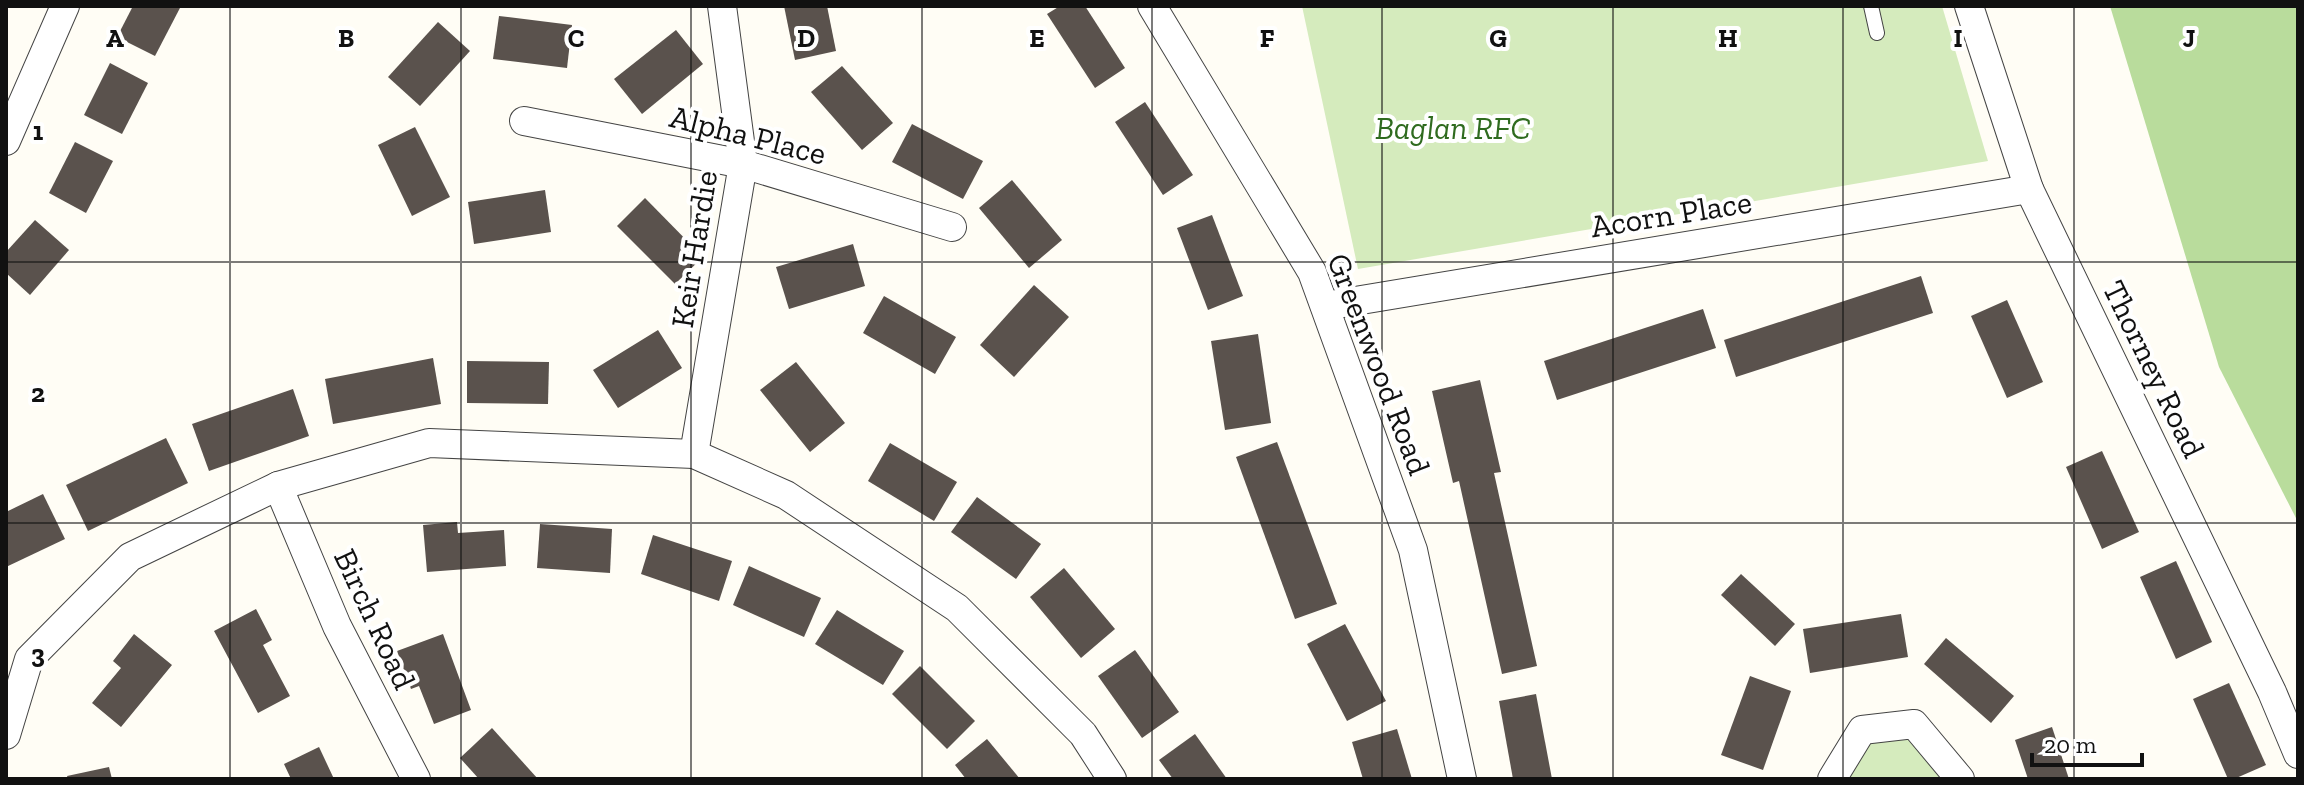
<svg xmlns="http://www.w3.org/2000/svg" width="2304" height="785" font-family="'Zilla Slab',serif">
	<rect width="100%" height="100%" fill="#fffdf5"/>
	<g fill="#d5ebbd">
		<path d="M1302 6H1942L1988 161 1358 269Z"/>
		<path d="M1914 724 1960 779H1832L1862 730Z"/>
	</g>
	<path fill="#b9dc9c" d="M2110 6H2298V522L2219 367Z"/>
	<g fill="#5a524d">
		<path d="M133 6H181L155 56 117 37Z"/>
		<path d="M784 6H827L836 51 795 60Z"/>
		<path d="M1060 6H1085L1125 68 1095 88 1047 14Z"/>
		<path d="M499 16 572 25 567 68 493 59Z"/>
		<path d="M438 22 470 51 420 106 388 77Z"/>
		<path d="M676 30 703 64 642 114 614 79Z"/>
		<path d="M110 63 148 83 122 134 84 115Z"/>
		<path d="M842 66 893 123 862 150 811 92Z"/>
		<path d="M1145 102 1193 175 1163 195 1115 122Z"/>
		<path d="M912 124 983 161 963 199 892 162Z"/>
		<path d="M415 127 450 197 412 216 378 145Z"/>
		<path d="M75 142 113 161 86 213 49 193Z"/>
		<path d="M1012 180 1062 240 1029 268 979 208Z"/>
		<path d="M545 190 551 232 474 244 468 202Z"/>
		<path d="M645 198 703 257 675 284 617 226Z"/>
		<path d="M1212 215 1243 296 1208 310 1177 228Z"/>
		<path d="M35 220 69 250 30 295 6 273V252Z"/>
		<path d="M853 244 865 286 789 309 776 267Z"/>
		<path d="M1921 276 1933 313 1736 377 1724 340Z"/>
		<path d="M1034 285 1069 317 1014 377 980 345Z"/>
		<path d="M884 296 956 337 935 374 863 333Z"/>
		<path d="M2007 300 2043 382 2007 398 1971 316Z"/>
		<path d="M1703 309 1716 348 1557 400 1544 361Z"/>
		<path d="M658 330 682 368 618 408 593 370Z"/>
		<path d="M1258 334 1271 423 1225 430 1211 341Z"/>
		<path d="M433 358 441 404 333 424 325 379Z"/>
		<path d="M467 361 549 362 548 404 467 403Z"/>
		<path d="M796 362 845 423 810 452 760 390Z"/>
		<path d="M1480 380 1501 472 1494 473 1537 666 1502 674 1459 481 1453 483 1432 391Z"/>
		<path d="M293 389 309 436 209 471 192 424Z"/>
		<path d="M166 438 188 483 88 531 66 485Z"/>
		<path d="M1277 442 1337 604 1295 619 1236 457Z"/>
		<path d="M890 443 957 482 934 521 868 481Z"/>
		<path d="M2102 451 2139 532 2102 549 2066 467Z"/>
		<path d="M43 494 65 539 6 567V512Z"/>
		<path d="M977 497 1041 544 1016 579 951 532Z"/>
		<path d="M457 522 458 533 504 530 506 566 427 572 423 525Z"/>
		<path d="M540 524 612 529 610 573 537 568Z"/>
		<path d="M653 535 732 561 719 601 641 574Z"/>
		<path d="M2176 561 2212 642 2176 659 2140 577Z"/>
		<path d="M749 566 821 598 804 637 733 605Z"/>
		<path d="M1064 568 1115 629 1081 658 1030 597Z"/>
		<path d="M1741 574 1795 624 1775 646 1721 595Z"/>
		<path d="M256 609 272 640 263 645 290 696 258 713 214 631Z"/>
		<path d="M837 610 904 651 883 685 815 644Z"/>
		<path d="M1901 614 1908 657 1810 673 1803 629Z"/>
		<path d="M1345 624 1386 701 1347 721 1307 644Z"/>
		<path d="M134 634 172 665 121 727 92 703 121 668 113 661Z"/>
		<path d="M443 634 471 710 434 724 419 686 411 689 397 651Z"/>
		<path d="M1946 638 2014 696 1991 723 1924 664Z"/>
		<path d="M1135 650 1179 712 1142 738 1098 676Z"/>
		<path d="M920 666 975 721 947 749 892 694Z"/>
		<path d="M1750 676 1791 691 1763 770 1721 755Z"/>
		<path d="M2229 683 2266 765 2234 779H2228L2193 699Z"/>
		<path d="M1536 694 1552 779H1513L1499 701Z"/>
		<path d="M2052 727 2069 779H2028L2015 740Z"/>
		<path d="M492 728 538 779H479L460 758Z"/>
		<path d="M1397 729 1412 779H1363L1352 742Z"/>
		<path d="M1195 734 1227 779H1173L1159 760Z"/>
		<path d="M987 739 1020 779H966L955 765Z"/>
		<path d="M319 747 334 779H291L284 764Z"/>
		<path d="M109 767 112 779H68L67 776Z"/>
	</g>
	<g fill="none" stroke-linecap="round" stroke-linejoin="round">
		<g stroke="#444" stroke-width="16">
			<path id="service" d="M1871 6 1877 33"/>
		</g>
		<g stroke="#444" stroke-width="30">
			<g id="minor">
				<path d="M1152 6 1312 272 1413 550 1462 779"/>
				<path d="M1969 6 2029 189 2272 692 2298 754"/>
				<path d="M524 121 743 164 952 227"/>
				<path d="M6 141 65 6"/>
				<path d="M1325 306 2029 189"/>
				<path d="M694 454 743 164 722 6"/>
				<path d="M278 486 337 626 416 779"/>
				<path d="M6 735 29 659 130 557 278 486 429 443 694 454 786 495 957 608 1083 734 1112 779"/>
				<path d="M1832 779 1862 730 1914 724 1960 779"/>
			</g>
		</g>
		<use href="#service" stroke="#fff" stroke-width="14"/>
		<use href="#minor" stroke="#fff" stroke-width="28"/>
	</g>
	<path fill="none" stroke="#111" stroke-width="2" stroke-opacity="0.55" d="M230 6V779M461 6V779M691 6V779M922 6V779M1152 6V779M1382 6V779M1613 6V779M1843 6V779M2074 6V779M6 262H2298M6 523H2298"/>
	<g text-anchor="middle" stroke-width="8" stroke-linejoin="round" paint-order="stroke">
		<g font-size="32" font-style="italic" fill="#2f6b1f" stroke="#fff">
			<text x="1453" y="139">Baglan RFC</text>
		</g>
		<g font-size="32" fill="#111" stroke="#fff">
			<text transform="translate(748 135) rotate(14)" y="11">Alpha Place</text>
			<text transform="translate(1671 214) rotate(-9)" y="11">Acorn Place</text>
			<text transform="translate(694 249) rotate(-81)" y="11">Keir Hardie</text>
			<text transform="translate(1379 364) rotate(69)" y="11">Greenwood Road</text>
			<text transform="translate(2154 369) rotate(64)" y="11">Thorney Road</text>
			<text transform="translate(375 619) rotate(65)" y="11">Birch Road</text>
		</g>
	</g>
	<g font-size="26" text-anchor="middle" font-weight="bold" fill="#111" stroke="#fff" stroke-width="8" stroke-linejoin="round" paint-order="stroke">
		<text x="115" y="47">A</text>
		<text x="346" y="47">B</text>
		<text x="576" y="47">C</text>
		<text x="806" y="47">D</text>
		<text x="1037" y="47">E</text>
		<text x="1267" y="47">F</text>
		<text x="1498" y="47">G</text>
		<text x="1728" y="47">H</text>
		<text x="1958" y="47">I</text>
		<text x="2189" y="47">J</text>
		<text x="38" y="140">1</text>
		<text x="38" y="402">2</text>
		<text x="38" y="663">3</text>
	</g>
	<rect width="2304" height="785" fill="none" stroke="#111111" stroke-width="16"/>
	<path d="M2032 753v12h110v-12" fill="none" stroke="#111111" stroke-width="4"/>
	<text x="2044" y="753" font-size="24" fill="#111111" stroke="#ffffff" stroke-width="6" paint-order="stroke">20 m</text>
</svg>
